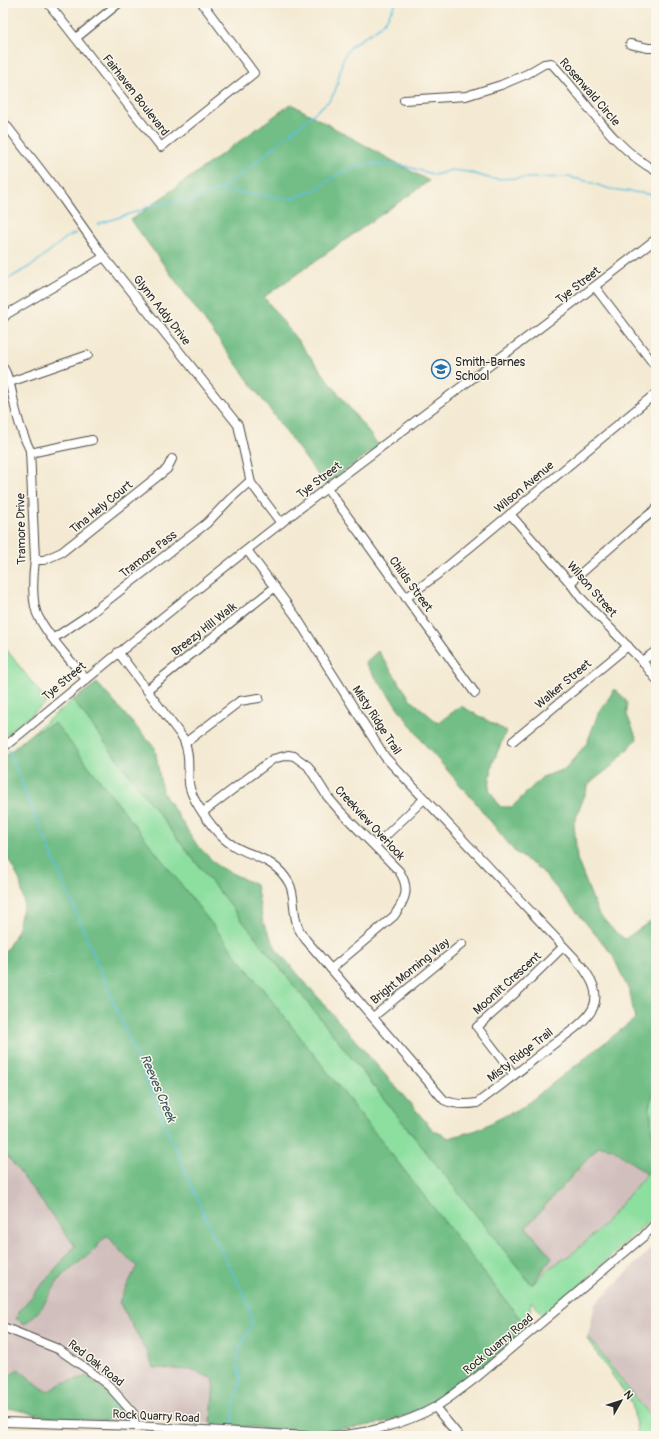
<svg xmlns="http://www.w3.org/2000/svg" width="659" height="1439" font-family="Pangolin,sans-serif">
	<rect width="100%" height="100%" fill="#fbf7ec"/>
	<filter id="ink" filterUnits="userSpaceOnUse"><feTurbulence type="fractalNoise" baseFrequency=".025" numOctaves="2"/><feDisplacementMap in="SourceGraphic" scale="8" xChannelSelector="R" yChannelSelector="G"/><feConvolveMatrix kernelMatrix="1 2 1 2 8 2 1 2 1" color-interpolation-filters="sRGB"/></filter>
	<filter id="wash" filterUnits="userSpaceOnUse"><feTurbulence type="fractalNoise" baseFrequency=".012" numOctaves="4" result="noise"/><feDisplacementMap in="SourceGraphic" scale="16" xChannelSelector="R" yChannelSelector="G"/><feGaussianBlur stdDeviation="0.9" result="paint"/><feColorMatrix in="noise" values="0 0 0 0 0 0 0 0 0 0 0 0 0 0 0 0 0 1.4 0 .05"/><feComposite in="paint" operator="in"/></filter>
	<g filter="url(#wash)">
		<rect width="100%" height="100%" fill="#f4ead3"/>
		<g fill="#d1bfbd">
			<path d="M599 1146 611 1148 647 1174 601 1228 573 1253 548 1269 532 1285 526 1227Z"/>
			<path d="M3 1150 76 1246 20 1310 16 1319 25 1323 40 1310 60 1278 93 1251 107 1235 124 1255 137 1266 119 1302 148 1354 153 1368 191 1370 214 1379 211 1424 141 1419 127 1412 110 1395 62 1383 47 1392 18 1369 3 1381Z"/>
			<path d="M656 1244V1421L626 1386 588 1336 595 1304Z"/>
		</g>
		<g fill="#8ddfa0" stroke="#5c8566">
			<path d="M3 645 47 702 3 737Z"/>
			<path d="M73 700 183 846 532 1285 548 1269 573 1253 601 1228 654 1165 650 1103 656 1086V1214L559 1305 543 1316 531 1301 528 1329 55 724 32 733Z"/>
			<path d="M588 1336 628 1389 656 1421V1436H638L632 1403 587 1339Z"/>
		</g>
		<g fill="#72be86" stroke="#4e7458">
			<path d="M291 104 429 181 264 297 379 446 325 485 131 220Z"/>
			<path d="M378 651 411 700 438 723 461 706 506 731 492 765 489 789 500 807H512L542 777 565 769 587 743 598 714 615 689 627 702V715L637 739 613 765 589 784 574 823 577 859 598 913 614 931 625 939 652 920 656 914V1086L650 1103 654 1165 647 1174 612 1148 599 1146 526 1227 552 1257 532 1285 183 846 73 700 97 683 155 748 162 791 197 845 219 867 256 885 263 922 277 950 433 1130 449 1138 477 1130 524 1106 635 1019 630 993 612 954 541 870 515 852 476 803 426 746 365 663Z"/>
			<path d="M55 723 528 1329C493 1359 458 1394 415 1412 351 1439 279 1429 211 1424L214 1379 191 1370 153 1368 148 1354 119 1302 137 1266 124 1255 107 1235 93 1251 60 1278 40 1310 25 1324 16 1319 20 1310 75 1246 3 1150V955L16 934 24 904 20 881 3 849V758L32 733Z"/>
			<path d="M18 1369 47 1392 62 1383 88 1376 110 1395 127 1412 126 1421 56 1419 13 1409H3V1381Z"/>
		</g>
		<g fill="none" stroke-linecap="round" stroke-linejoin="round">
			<g stroke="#61c1df" stroke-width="1.5">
				<path d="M219 190 243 173 330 100C342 83 337 68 346 53 354 40 369 36 380 26 388 20 390 10 397 3"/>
				<path d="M98 224 139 211 155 204 189 201 219 190 291 199 315 190 343 171 368 164 402 165 435 175 451 170 468 172 492 179 569 177 586 181 610 189 656 195"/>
				<path d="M3 282 34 264 67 237 76 233"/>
				<path d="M3 737 4 741"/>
				<path d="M8 750 170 1137 213 1234 246 1299 252 1318 251 1326 240 1349 237 1364 240 1377 239 1389 235 1396 232 1428"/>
			</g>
		</g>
	</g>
	<g filter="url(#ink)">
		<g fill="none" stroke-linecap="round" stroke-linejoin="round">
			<g stroke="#494844" stroke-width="10">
				<g id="minor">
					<path d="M48 3 161 147 254 73 202 3"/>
					<path d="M76 38 119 3"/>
					<path d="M630 44 648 48H656"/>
					<path d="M404 100 466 96 501 85 527 74 544 64 551 63C586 99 610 146 656 171"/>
					<path d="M3 121 63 199 104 257 238 425 251 483 281 523"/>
					<path d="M595 287 656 367"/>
					<path d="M3 319 7 314 104 257"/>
					<path d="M3 367C12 382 12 398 17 415 20 427 24 438 30 450L35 560C33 575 31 605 39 618 51 640 70 660 86 679"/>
					<path d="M10 382 88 355"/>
					<path d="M30 453 92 440"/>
					<path d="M327 488 475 693"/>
					<path d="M510 514 570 583 581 598 642 661 656 679"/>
					<path d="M35 560H44L62 552 167 469 172 459"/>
					<path d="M570 583 635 526 656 509"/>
					<path d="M406 598 438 574 656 393"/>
					<path d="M54 638 90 614 207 523 229 500 249 482 251 483"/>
					<path d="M118 652 183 738C191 757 187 764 189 783 190 798 211 826 222 837 242 857 272 853 289 883 296 896 292 913 298 927 300 932 303 936 306 940L444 1100C455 1105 465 1105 477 1103 504 1084 529 1063 555 1043 567 1034 586 1022 593 1008 600 992 591 979 582 966L385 757 295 615 247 550"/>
					<path d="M642 661 656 651"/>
					<path d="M148 689 275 587"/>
					<path d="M513 741 628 646"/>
					<path d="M185 743 240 701 259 698"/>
					<path d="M3 748C95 672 187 596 281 523 405 427 532 336 656 239"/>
					<path d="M203 812 273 759 288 755 294 756 308 766 327 796 339 810 399 871C411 889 405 900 394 916L331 969"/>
					<path d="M375 846 424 799"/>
					<path d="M373 1017 462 944"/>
					<path d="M514 1075 477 1027 521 988 563 947"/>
					<path d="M3 1327 58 1349 90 1371 109 1386 133 1413 135 1426"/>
					<path d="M435 1407 459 1436"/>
					<path d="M3 1422 135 1426 307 1436"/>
					<path d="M330 1436C366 1434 406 1424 437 1406 451 1397 464 1387 477 1377L643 1237 656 1223"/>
				</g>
			</g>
			<use href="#minor" stroke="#fff" stroke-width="8"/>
		</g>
	</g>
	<defs>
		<g id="school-ring" transform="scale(1)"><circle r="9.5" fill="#fbf7ec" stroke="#1f6fb2" stroke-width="1.5"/><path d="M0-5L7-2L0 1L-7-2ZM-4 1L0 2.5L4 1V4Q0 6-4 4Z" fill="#1f6fb2"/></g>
	</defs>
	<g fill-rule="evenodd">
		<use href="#school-ring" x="441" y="369"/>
	</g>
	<g text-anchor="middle" stroke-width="3" stroke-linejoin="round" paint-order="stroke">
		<g font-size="12" fill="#2b2b2b" stroke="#fbf7ec">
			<text transform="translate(590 92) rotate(49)" y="4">Rosenwald Circle</text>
			<text transform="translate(136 95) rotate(52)" y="4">Fairhaven Boulevard</text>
			<text transform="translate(578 285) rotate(-38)" y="4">Tye Street</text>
			<text transform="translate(162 310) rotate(52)" y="4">Glynn Addy Drive</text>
			<text transform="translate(319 480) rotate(-37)" y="4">Tye Street</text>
			<text transform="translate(524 487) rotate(-40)" y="4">Wilson Avenue</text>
			<text transform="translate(101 507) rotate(-39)" y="4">Tina Hely Court</text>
			<text transform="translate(21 529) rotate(-91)" y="4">Tramore Drive</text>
			<text transform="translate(148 554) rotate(-38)" y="4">Tramore Pass</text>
			<text transform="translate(411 584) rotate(54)" y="4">Childs Street</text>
			<text transform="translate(592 589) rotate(49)" y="4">Wilson Street</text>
			<text transform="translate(204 629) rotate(-38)" y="4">Breezy Hill Walk</text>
			<text transform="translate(64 681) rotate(-40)" y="4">Tye Street</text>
			<text transform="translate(563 684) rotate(-40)" y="4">Walker Street</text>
			<text transform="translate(377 720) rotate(57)" y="4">Misty Ridge Trail</text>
			<text transform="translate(370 823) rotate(47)" y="4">Creekview Overlook</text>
			<text transform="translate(410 971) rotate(-39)" y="4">Bright Morning Way</text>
			<text transform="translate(507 983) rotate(-42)" y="4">Moonlit Crescent</text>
			<text transform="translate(520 1055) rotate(-38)" y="4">Misty Ridge Trail</text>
			<text transform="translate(498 1344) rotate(-40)" y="4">Rock Quarry Road</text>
			<text transform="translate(96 1363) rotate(38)" y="4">Red Oak Road</text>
			<text transform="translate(156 1416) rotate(3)" y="4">Rock Quarry Road</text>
		</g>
		<g font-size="12" fill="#2b2b2b" stroke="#fbf7ec" text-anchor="start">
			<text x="455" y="366">Smith-Barnes<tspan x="455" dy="14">School</tspan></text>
		</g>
		<g font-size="13" font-style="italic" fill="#3b5861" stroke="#fbf7ec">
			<text transform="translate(159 1088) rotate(67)" y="5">Reeves Creek</text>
		</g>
	</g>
	<rect width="659" height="1439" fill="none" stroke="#fbf7ec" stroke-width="16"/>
	<g transform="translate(621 1401) rotate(51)" stroke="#fbf7ec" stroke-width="3" paint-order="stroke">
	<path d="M0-3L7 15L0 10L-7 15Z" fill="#2b2b2b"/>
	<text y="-6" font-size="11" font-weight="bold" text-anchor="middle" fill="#2b2b2b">N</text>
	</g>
</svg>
